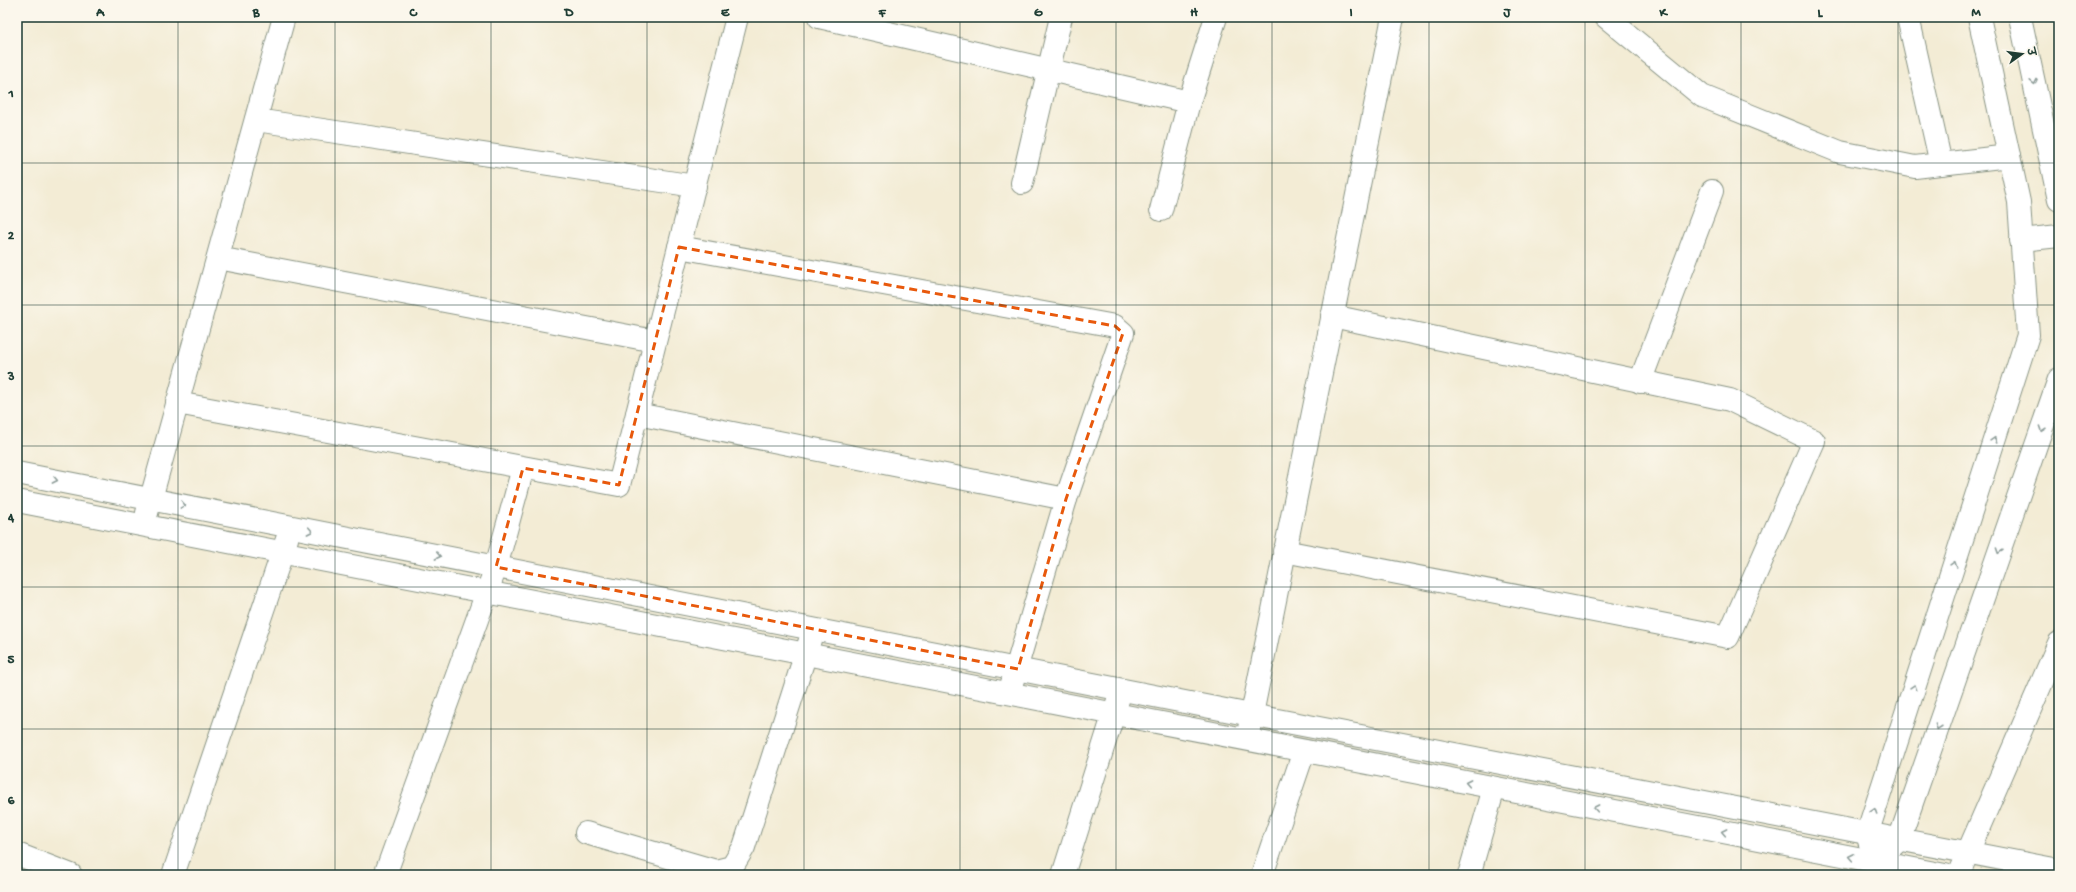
<svg xmlns="http://www.w3.org/2000/svg" width="2076" height="892" font-family="'Gochi Hand','Playpen Sans Deva',sans-serif">
	<rect width="100%" height="100%" fill="#fbf7ec"/>
	<filter id="ink" filterUnits="userSpaceOnUse"><feTurbulence type="fractalNoise" baseFrequency=".025" numOctaves="2"/><feDisplacementMap in="SourceGraphic" scale="8" xChannelSelector="R" yChannelSelector="G"/><feConvolveMatrix kernelMatrix="1 2 1 2 8 2 1 2 1" color-interpolation-filters="sRGB"/></filter>
	<filter id="wash" filterUnits="userSpaceOnUse"><feTurbulence type="fractalNoise" baseFrequency=".012" numOctaves="4" result="noise"/><feDisplacementMap in="SourceGraphic" scale="16" xChannelSelector="R" yChannelSelector="G"/><feGaussianBlur stdDeviation="0.9" result="paint"/><feColorMatrix in="noise" values="0 0 0 0 0 0 0 0 0 0 0 0 0 0 0 0 0 1.4 0 .05"/><feComposite in="paint" operator="in"/></filter>
	<g filter="url(#wash)">
		<rect width="100%" height="100%" fill="#f3ecd5"/>
	</g>
	<g filter="url(#ink)">
		<g fill="none" stroke-linecap="round" stroke-linejoin="round">
			<g stroke="#899484" stroke-width="24">
				<g id="minor">
					<path d="M819 17 1189 102"/>
					<path d="M1606 17 1702 96 1840 152 1915 167 2009 156"/>
					<path d="M1908 17 1941 164"/>
					<path d="M2020 17 2059 200"/>
					<path d="M256 120 695 186"/>
					<path d="M1022 183 1061 17"/>
					<path d="M1161 210 1189 102 1216 17"/>
					<path d="M2021 240 2059 236"/>
					<path d="M679 247 1115 326 1123 333 1066 499 1012 683"/>
					<path d="M218 258 655 341"/>
					<path d="M1640 382 1712 191"/>
					<path d="M177 403 619 485 737 17"/>
					<path d="M637 414 1066 499"/>
					<path d="M17 473 1251 715 2059 870"/>
					<path d="M17 501 1945 875"/>
					<path d="M147 513 284 17"/>
					<path d="M1284 551 1728 637 1814 441 1730 400 1332 316"/>
					<path d="M1249 729 1393 17"/>
					<path d="M586 833 716 871 732 867 744 847 810 640"/>
					<path d="M1871 847 1867 834 2028 335 2019 202 1979 17"/>
					<path d="M1888 850 1899 840 2059 379"/>
					<path d="M17 854 71 875"/>
					<path d="M173 875 287 539"/>
					<path d="M385 875 496 567 523 468"/>
					<path d="M1063 875 1118 700"/>
					<path d="M1262 875 1304 751"/>
					<path d="M1469 875 1494 788"/>
					<path d="M1958 875 2059 643"/>
				</g>
			</g>
			<use href="#minor" stroke="#fff" stroke-width="22"/>
		</g>
		<defs><path id="oneway-chevron" d="M-2-3.5L2.5 0L-2 3.5" fill="none" stroke-width="1.6" stroke-linecap="round" stroke-linejoin="round"/></defs>
		<g stroke="#8f9e9a">
			<use href="#oneway-chevron" transform="translate(2034 82) rotate(78)"/>
			<use href="#oneway-chevron" transform="translate(2042 429) rotate(109)"/>
			<use href="#oneway-chevron" transform="translate(1994 440) rotate(-72)"/>
			<use href="#oneway-chevron" transform="translate(55 480) rotate(11)"/>
			<use href="#oneway-chevron" transform="translate(183 505) rotate(11)"/>
			<use href="#oneway-chevron" transform="translate(310 531) rotate(11)"/>
			<use href="#oneway-chevron" transform="translate(1999 551) rotate(109)"/>
			<use href="#oneway-chevron" transform="translate(438 556) rotate(11)"/>
			<use href="#oneway-chevron" transform="translate(1954 564) rotate(-72)"/>
			<use href="#oneway-chevron" transform="translate(1914 687) rotate(-72)"/>
			<use href="#oneway-chevron" transform="translate(1938 727) rotate(109)"/>
			<use href="#oneway-chevron" transform="translate(1468 783) rotate(-169)"/>
			<use href="#oneway-chevron" transform="translate(1596 808) rotate(-169)"/>
			<use href="#oneway-chevron" transform="translate(1874 811) rotate(-72)"/>
			<use href="#oneway-chevron" transform="translate(1724 832) rotate(-169)"/>
			<use href="#oneway-chevron" transform="translate(1851 857) rotate(-169)"/>
		</g>
	</g>
	<path fill="none" stroke="#e8590c" stroke-width="3" stroke-dasharray="8 5" stroke-linejoin="round" d="M679 247 1115 326 1123 333 1066 499 1018 669 496 567 523 468 619 485Z"/>
	<path fill="none" stroke="#1f3d34" stroke-width="1" stroke-opacity="0.55" d="M178 17V875M335 17V875M491 17V875M647 17V875M804 17V875M960 17V875M1116 17V875M1272 17V875M1429 17V875M1585 17V875M1741 17V875M1898 17V875M17 163H2059M17 305H2059M17 446H2059M17 587H2059M17 729H2059"/>
	<rect width="2076" height="892" fill="none" stroke="#fbf7ec" stroke-width="44"/>
	<g transform="translate(2022 54) rotate(76)" stroke="#fbf7ec" stroke-width="3" paint-order="stroke">
	<path d="M0-3L7 15L0 10L-7 15Z" fill="#1f3d34"/>
	<text y="-6" font-size="11" font-weight="bold" text-anchor="middle" fill="#1f3d34">उ</text>
	</g>
	<rect x="22" y="22" width="2032" height="848" fill="none" stroke="#1f3d34" stroke-width="1.5"/>
	<g font-size="13" text-anchor="middle" font-weight="bold" fill="#1f3d34">
		<text x="100" y="16">A</text>
		<text x="256" y="16">B</text>
		<text x="413" y="16">C</text>
		<text x="569" y="16">D</text>
		<text x="725" y="16">E</text>
		<text x="882" y="16">F</text>
		<text x="1038" y="16">G</text>
		<text x="1194" y="16">H</text>
		<text x="1351" y="16">I</text>
		<text x="1507" y="16">J</text>
		<text x="1663" y="16">K</text>
		<text x="1820" y="16">L</text>
		<text x="1976" y="16">M</text>
		<text x="11" y="97">1</text>
		<text x="11" y="239">2</text>
		<text x="11" y="380">3</text>
		<text x="11" y="521">4</text>
		<text x="11" y="663">5</text>
		<text x="11" y="804">6</text>
	</g>
</svg>
